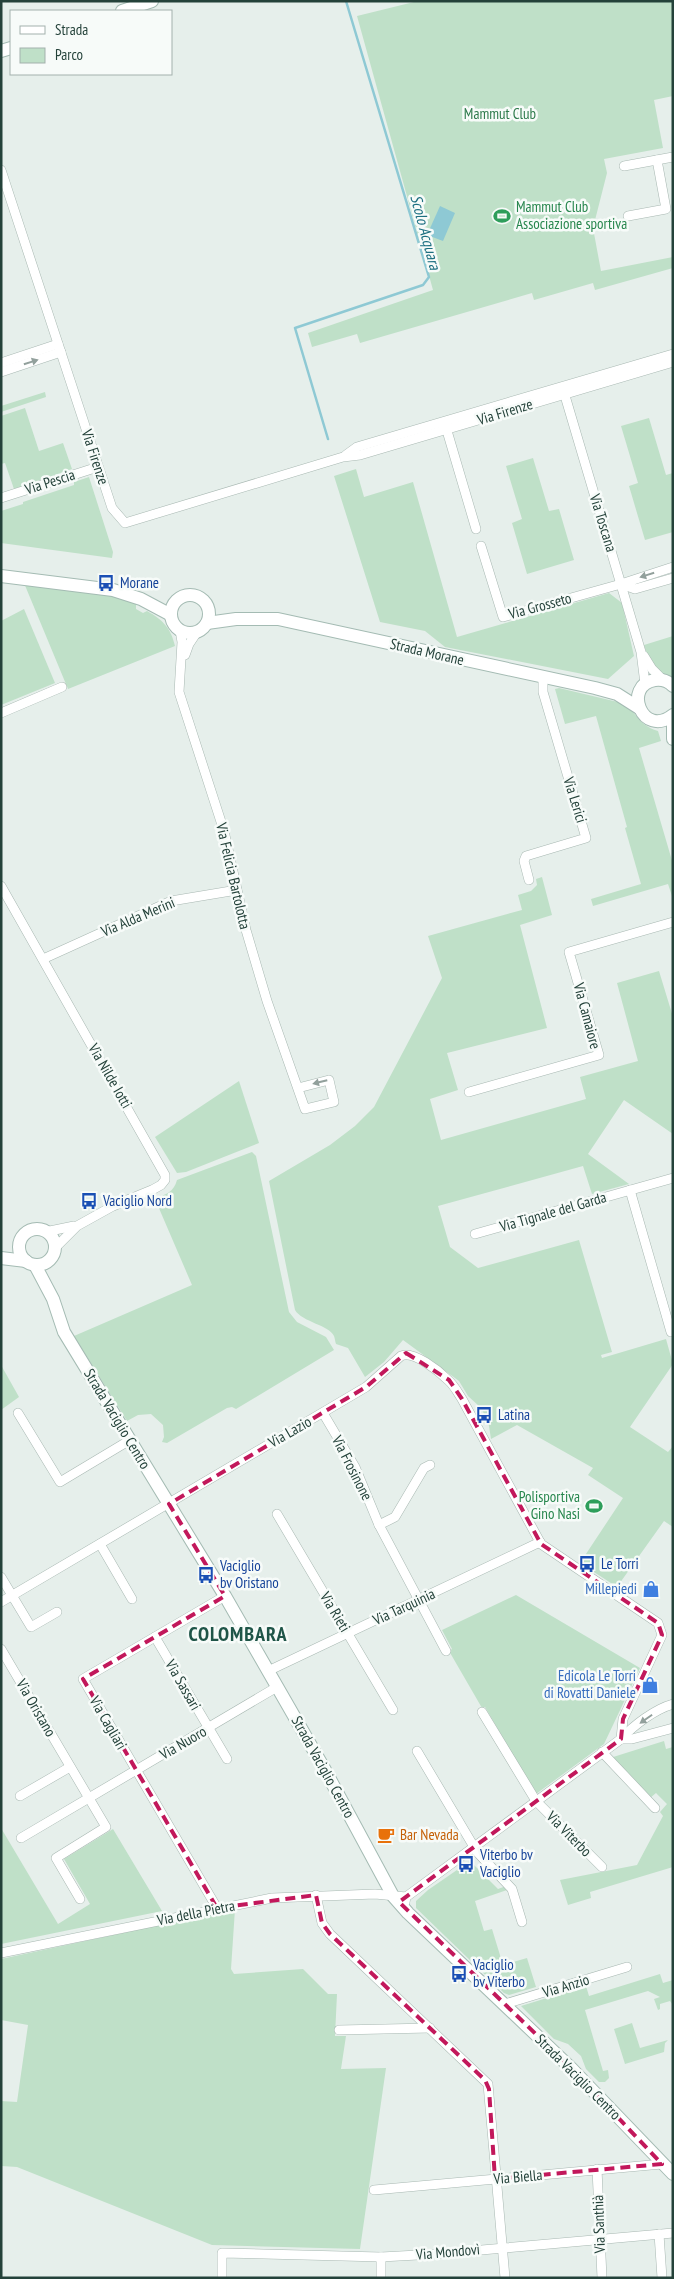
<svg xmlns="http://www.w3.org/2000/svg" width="674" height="2279" font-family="'PT Sans Narrow',sans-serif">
	<rect width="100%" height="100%" fill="#e6efeb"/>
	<g fill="#bfe0c8">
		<path d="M418 1H673V96L654 100 663 148 604 159 607 173 593 228 601 271 673 257V268L595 290 593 283 534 300 532 293 360 343 357 334 312 347 308 333 433 290 357 16Z"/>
		<path d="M45 392 46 397 1 412V406Z"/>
		<path d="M25 408 39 451 63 443 72 469 14 489 5 463 1 464V416Z"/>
		<path d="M649 418 666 475 673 473V532L645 540 629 486 638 483 621 426Z"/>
		<path d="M533 458 549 511 559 509 574 560 527 574 512 523 522 519 506 466Z"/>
		<path d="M356 469 364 497 413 482 457 637 609 593 622 603 634 656 608 679 445 647 425 631 380 622 334 476Z"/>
		<path d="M89 477 113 552 112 558 1 543V511L23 504V502L74 485V482Z"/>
		<path d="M24 583 118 596 136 603V609L143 613 147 611C163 620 171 628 175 646L68 689Z"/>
		<path d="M24 609 55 683 1 705V621Z"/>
		<path d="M673 636V679C654 670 650 664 644 645Z"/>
		<path d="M559 688 622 703C638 712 636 724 658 731L661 741 639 748 673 864V899L668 884 593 906 591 899 641 884 625 828 627 827 596 716 565 724 555 689Z"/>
		<path d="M542 877 552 915 520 925 547 1028 447 1053 458 1090 430 1099 441 1140 586 1099 580 1077 638 1061 617 983 659 971 673 1017V1134L624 1100 588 1154 629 1184 592 1194 583 1166 438 1206 450 1247 478 1268 579 1240 612 1352 601 1355 602 1358 666 1339 673 1364 630 1427 668 1452 673 1446V1527L664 1521 617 1587 580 1563 623 1498 588 1475 593 1468 517 1425 491 1439 488 1420 480 1407 468 1396 459 1381 403 1340 384 1362 365 1377 348 1348 336 1344C335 1341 335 1339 334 1336 329 1325 302 1322 295 1310L269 1181 330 1145 355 1126 374 1107 442 978 428 936 522 910 518 895 531 891 537 885 536 879Z"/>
		<path d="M239 1081 259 1143 186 1172 177 1173 155 1137Z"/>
		<path d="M252 1152 256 1156 289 1312 297 1322 326 1337 334 1350 236 1409 232 1407 227 1408 167 1443 162 1442 164 1437 163 1425 151 1414 138 1415 127 1421 74 1336 192 1285 155 1199C166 1194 174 1192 177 1180Z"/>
		<path d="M1 1365 19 1397 1 1410Z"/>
		<path d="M516 1595 640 1668 604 1744 536 1794 485 1707 482 1708 449 1651 452 1649 442 1630Z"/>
		<path d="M664 1741 666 1749 673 1747V1867L590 1892 591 1898 568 1905 560 1880 637 1865 663 1816 660 1812 667 1804 656 1793 650 1798 610 1758Z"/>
		<path d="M1 1828 58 1924 90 1904 64 1859 113 1829 162 1911 1 1944Z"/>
		<path d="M470 1861 498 1889 506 1886 507 1890 475 1901 484 1931 492 1929 503 1965 527 1958 536 1987 509 1995 504 1993 416 1908V1901L428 1890Z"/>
		<path d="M235 1909 231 1969 234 1974 303 1969 328 1994H337L335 2036H346L341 2069 386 2068 360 2249 212 2245 17 2167 1 2166V2101L17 2102 28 2025 1 2020V1959Z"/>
		<path d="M660 1974 663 1983 673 1980V2005L670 2001 660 2004V2009L658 2010 654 1999 660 1997 648 1991 585 2010 603 2071 608 2070 609 2078 605 2082H599L586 2069 581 2056 568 2044 554 2039 521 2006 586 1986 589 1996Z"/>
		<path d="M632 2023 640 2048 668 2040 665 2043 664 2052 625 2064 614 2029Z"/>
	</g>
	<path fill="#8ec9d4" d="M440 206 455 213 443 241 427 235Z"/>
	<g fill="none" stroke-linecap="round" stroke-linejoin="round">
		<path stroke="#8ec9d4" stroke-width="2.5" d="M328 439 295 328 423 285 429 277 346 1"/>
		<g stroke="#a8b8b2" stroke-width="10">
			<g id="street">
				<path d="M624 166 673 157"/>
				<path d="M1 170 112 508 125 523 343 457 360 455 673 362"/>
				<path d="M628 216 666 209 657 160"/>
				<path d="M1 363 58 344"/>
				<path d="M1 372 61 352"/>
				<path d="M563 389 641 652 645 684"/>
				<path d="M445 424 476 529"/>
				<path d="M346 455 357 447 673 354"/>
				<path d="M1 498 98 467"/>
				<path d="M481 546 503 617 621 584 673 567"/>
				<path d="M621 584 635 589 673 578"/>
				<path d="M180 630 182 642 179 692 224 831 246 930 267 1001 305 1109 334 1102 329 1080 298 1088"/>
				<path d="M185 655 189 644 197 632"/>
				<path d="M644 656 652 669 663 680"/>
				<path d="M1 713 62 687"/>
				<path d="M529 880 524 861 526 856 586 838 543 692V677"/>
				<path d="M1 886 165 1175V1180L161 1185 152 1190 113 1206 77 1226 55 1248"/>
				<path d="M43 959 171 901 237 890"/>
				<path d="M469 1092 599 1055 569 952 673 922"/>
				<path d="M630 1190 671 1332"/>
				<path d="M45 1232 74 1226"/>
				<path d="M475 1234 673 1178"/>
				<path d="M18 1413 60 1482 130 1440"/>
				<path d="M323 1413 355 1467 379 1525 446 1651"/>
				<path d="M277 1514 393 1710"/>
				<path d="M379 1525 395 1517 424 1468 430 1465"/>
				<path d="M100 1544 132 1599"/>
				<path d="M1 1577 31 1627 57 1612"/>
				<path d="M1 1602 366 1387 401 1356C413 1350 439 1371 448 1380 454 1385 458 1393 462 1399L541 1544 658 1623 662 1635 623 1719 621 1739"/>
				<path d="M155 1637 227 1759"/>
				<path d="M1 1649 106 1827 56 1858 80 1899"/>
				<path d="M268 1671 540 1542"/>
				<path d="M482 1712 536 1801 602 1867"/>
				<path d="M621 1739H632L673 1728"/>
				<path d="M417 1751 477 1852 512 1889 522 1922"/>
				<path d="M602 1752 655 1808"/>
				<path d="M20 1796 70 1767"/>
				<path d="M21 1838 277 1687"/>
				<path d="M316 1895 322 1923 330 1934 488 2084 505 2278"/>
				<path d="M405 1902 406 1897 621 1739C634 1725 655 1709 673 1704"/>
				<path d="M217 1908 83 1679 225 1596"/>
				<path d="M1 1953 272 1898 375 1894 406 1897"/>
				<path d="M505 2004 627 1967"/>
				<path d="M339 2030 430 2028"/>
				<path d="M597 2169 602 2278"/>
				<path d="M374 2190 662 2164"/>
				<path d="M659 2234 662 2278"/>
				<path d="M222 2278V2253L381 2257 436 2254 673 2233"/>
				<path d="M381 2278V2257"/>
			</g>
		</g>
		<g stroke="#a4bbb3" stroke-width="14">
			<g id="secondary">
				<path d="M122 11 152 1"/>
				<path d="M1 51 11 48"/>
				<path d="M1 576 113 590 141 599 171 615"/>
				<circle cx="190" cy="614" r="19"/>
				<path d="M207 623 236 619H278L595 688 617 694 639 708"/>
				<path d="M673 686C668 681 662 679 655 680 622 685 642 739 673 715"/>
				<path d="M673 719V739"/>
				<circle cx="37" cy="1247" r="18"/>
				<path d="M1 1258 26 1261"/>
				<path d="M35 1265 53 1299 64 1332 225 1596 325 1770 393 1896 408 1913 571 2068 673 2174"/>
			</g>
		</g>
		<use href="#street" stroke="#fff" stroke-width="9"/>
		<use href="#secondary" stroke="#fff" stroke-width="12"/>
	</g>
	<defs><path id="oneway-solid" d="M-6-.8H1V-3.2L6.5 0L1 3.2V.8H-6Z" transform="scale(1.25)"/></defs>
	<g fill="#92a09c">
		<use href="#oneway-solid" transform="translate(31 362) rotate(-18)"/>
		<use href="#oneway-solid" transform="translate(647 575) rotate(163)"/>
		<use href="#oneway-solid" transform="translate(320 1082) rotate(166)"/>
		<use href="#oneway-solid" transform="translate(646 1719) rotate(145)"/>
	</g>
	<path fill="none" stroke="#c2185b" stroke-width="4" stroke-dasharray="10 6" stroke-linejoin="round" d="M406 1353 449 1380 462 1399 541 1544 658 1623 662 1635 623 1719 621 1739 399 1902 571 2068 662 2164 495 2179 489 2089 485 2080 330 1934 322 1923 316 1895 217 1908 83 1679 225 1596 169 1504 366 1387Z"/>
	<defs>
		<g id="stadium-bare" transform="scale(1.35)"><path d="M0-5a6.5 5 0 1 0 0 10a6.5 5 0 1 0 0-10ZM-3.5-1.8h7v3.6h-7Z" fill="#2e9e5b" stroke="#f7fbf9" stroke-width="2.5" paint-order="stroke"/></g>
		<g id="bus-bare" transform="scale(1.35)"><path d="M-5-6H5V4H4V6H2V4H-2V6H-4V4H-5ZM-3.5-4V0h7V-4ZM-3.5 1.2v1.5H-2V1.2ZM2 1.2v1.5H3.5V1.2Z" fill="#1a4fb4" stroke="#f7fbf9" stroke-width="2.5" paint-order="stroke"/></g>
		<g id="shop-bare" transform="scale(1.35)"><path d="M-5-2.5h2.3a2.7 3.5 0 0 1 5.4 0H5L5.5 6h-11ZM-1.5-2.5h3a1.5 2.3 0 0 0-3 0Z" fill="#3f7fe0" stroke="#f7fbf9" stroke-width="2.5" paint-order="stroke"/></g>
		<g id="cafe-bare" transform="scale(1.35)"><path d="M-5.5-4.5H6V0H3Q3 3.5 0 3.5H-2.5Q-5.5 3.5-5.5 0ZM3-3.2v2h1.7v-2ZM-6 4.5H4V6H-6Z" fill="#e8710a" stroke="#f7fbf9" stroke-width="2.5" paint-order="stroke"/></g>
	</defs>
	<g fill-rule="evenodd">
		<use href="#stadium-bare" x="502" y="216"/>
		<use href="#bus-bare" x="106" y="583"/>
		<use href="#bus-bare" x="89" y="1201"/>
		<use href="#bus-bare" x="484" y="1415"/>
		<use href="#stadium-bare" x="594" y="1506"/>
		<use href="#bus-bare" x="587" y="1564"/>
		<use href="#bus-bare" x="206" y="1575"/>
		<use href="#shop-bare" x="651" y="1589"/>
		<use href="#shop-bare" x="650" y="1685"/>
		<use href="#cafe-bare" x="386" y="1835"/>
		<use href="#bus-bare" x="466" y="1864"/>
		<use href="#bus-bare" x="459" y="1974"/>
	</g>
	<g text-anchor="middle" stroke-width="5" stroke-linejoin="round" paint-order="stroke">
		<g font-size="15" fill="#2d7a4b" stroke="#f7fbf9">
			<text x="500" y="119">Mammut Club</text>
		</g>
		<g font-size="15" fill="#27864d" stroke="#f7fbf9" text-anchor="start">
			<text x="516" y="212">Mammut Club<tspan x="516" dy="17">Associazione sportiva</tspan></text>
			<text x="580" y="1502" text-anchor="end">Polisportiva<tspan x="580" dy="17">Gino Nasi</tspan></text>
		</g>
		<g font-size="15" fill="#24423a" stroke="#f7fbf9">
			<text transform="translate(505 412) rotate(-17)" y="5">Via Firenze</text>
			<text transform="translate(95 457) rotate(72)" y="5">Via Firenze</text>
			<text transform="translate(50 482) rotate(-18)" y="5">Via Pescia</text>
			<text transform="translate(603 523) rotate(73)" y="5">Via Toscana</text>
			<text transform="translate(540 606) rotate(-15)" y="5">Via Grosseto</text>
			<text transform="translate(427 652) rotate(13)" y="5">Strada Morane</text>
			<text transform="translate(575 800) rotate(73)" y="5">Via Lerici</text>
			<text transform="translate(233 876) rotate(77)" y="5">Via Felicia Bartolotta</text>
			<text transform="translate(138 917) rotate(-23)" y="5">Via Alda Merini</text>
			<text transform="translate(587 1016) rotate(75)" y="5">Via Camaiore</text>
			<text transform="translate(110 1076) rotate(60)" y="5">Via Nilde Iotti</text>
			<text transform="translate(553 1212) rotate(-16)" y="5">Via Tignale del Garda</text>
			<text transform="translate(117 1419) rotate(59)" y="5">Strada Vaciglio Centro</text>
			<text transform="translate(290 1432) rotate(-30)" y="5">Via Lazio</text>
			<text transform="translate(352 1468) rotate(63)" y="5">Via Frosinone</text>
			<text transform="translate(404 1607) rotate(-25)" y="5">Via Tarquinia</text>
			<text transform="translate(335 1612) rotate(59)" y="5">Via Rieti</text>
			<text transform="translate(183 1685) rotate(60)" y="5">Via Sassari</text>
			<text transform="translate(36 1708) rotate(60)" y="5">Via Oristano</text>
			<text transform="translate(108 1723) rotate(60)" y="5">Via Cagliari</text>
			<text transform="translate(183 1743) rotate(-30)" y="5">Via Nuoro</text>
			<text transform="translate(323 1767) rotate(61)" y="5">Strada Vaciglio Centro</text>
			<text transform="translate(569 1834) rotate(45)" y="5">Via Viterbo</text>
			<text transform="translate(196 1913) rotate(-11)" y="5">Via della Pietra</text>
			<text transform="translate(566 1986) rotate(-17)" y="5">Via Anzio</text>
			<text transform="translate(578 2077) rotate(45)" y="5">Strada Vaciglio Centro</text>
			<text transform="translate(518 2177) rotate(-5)" y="5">Via Biella</text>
			<text transform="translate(599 2224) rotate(-92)" y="5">Via Santhià</text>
			<text transform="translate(448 2252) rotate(-5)" y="5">Via Mondovì</text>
		</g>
		<g font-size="15" fill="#164399" stroke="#f7fbf9" text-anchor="start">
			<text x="120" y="588">Morane</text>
			<text x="103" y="1206">Vaciglio Nord</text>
			<text x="498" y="1420">Latina</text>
			<text x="601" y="1569">Le Torri</text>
			<text x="220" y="1571">Vaciglio<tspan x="220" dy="17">bv Oristano</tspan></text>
			<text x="480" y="1860">Viterbo bv<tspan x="480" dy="17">Vaciglio</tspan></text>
			<text x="473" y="1970">Vaciglio<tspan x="473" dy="17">bv Viterbo</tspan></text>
		</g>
		<g font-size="15" fill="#366cbe" stroke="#f7fbf9" text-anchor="end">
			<text x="637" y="1594">Millepiedi</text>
			<text x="636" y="1681">Edicola Le Torri<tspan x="636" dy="17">di Rovatti Daniele</tspan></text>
		</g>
		<g font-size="15" fill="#c56008" stroke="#f7fbf9" text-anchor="start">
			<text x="400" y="1840">Bar Nevada</text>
		</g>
		<g font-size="16" font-style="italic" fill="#1c6f80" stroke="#f7fbf9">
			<text transform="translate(426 232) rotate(75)" y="6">Scolo Acquara</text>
		</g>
		<g font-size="20" font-weight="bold" letter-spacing="1" fill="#1f5548" stroke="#f7fbf9">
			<text x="238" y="1641">COLOMBARA</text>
		</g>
	</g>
	<rect width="674" height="2279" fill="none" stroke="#24423a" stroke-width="5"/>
	<rect x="10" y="10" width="162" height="65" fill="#f7fbf9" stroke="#a3b1ad"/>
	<rect x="20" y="26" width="25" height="8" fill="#ffffff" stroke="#a3b1ad"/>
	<text x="55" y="35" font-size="15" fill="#24423a">Strada</text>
	<rect x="20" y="48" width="25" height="15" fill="#bfe0c8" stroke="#a3b1ad"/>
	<text x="55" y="60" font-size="15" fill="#24423a">Parco</text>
</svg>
